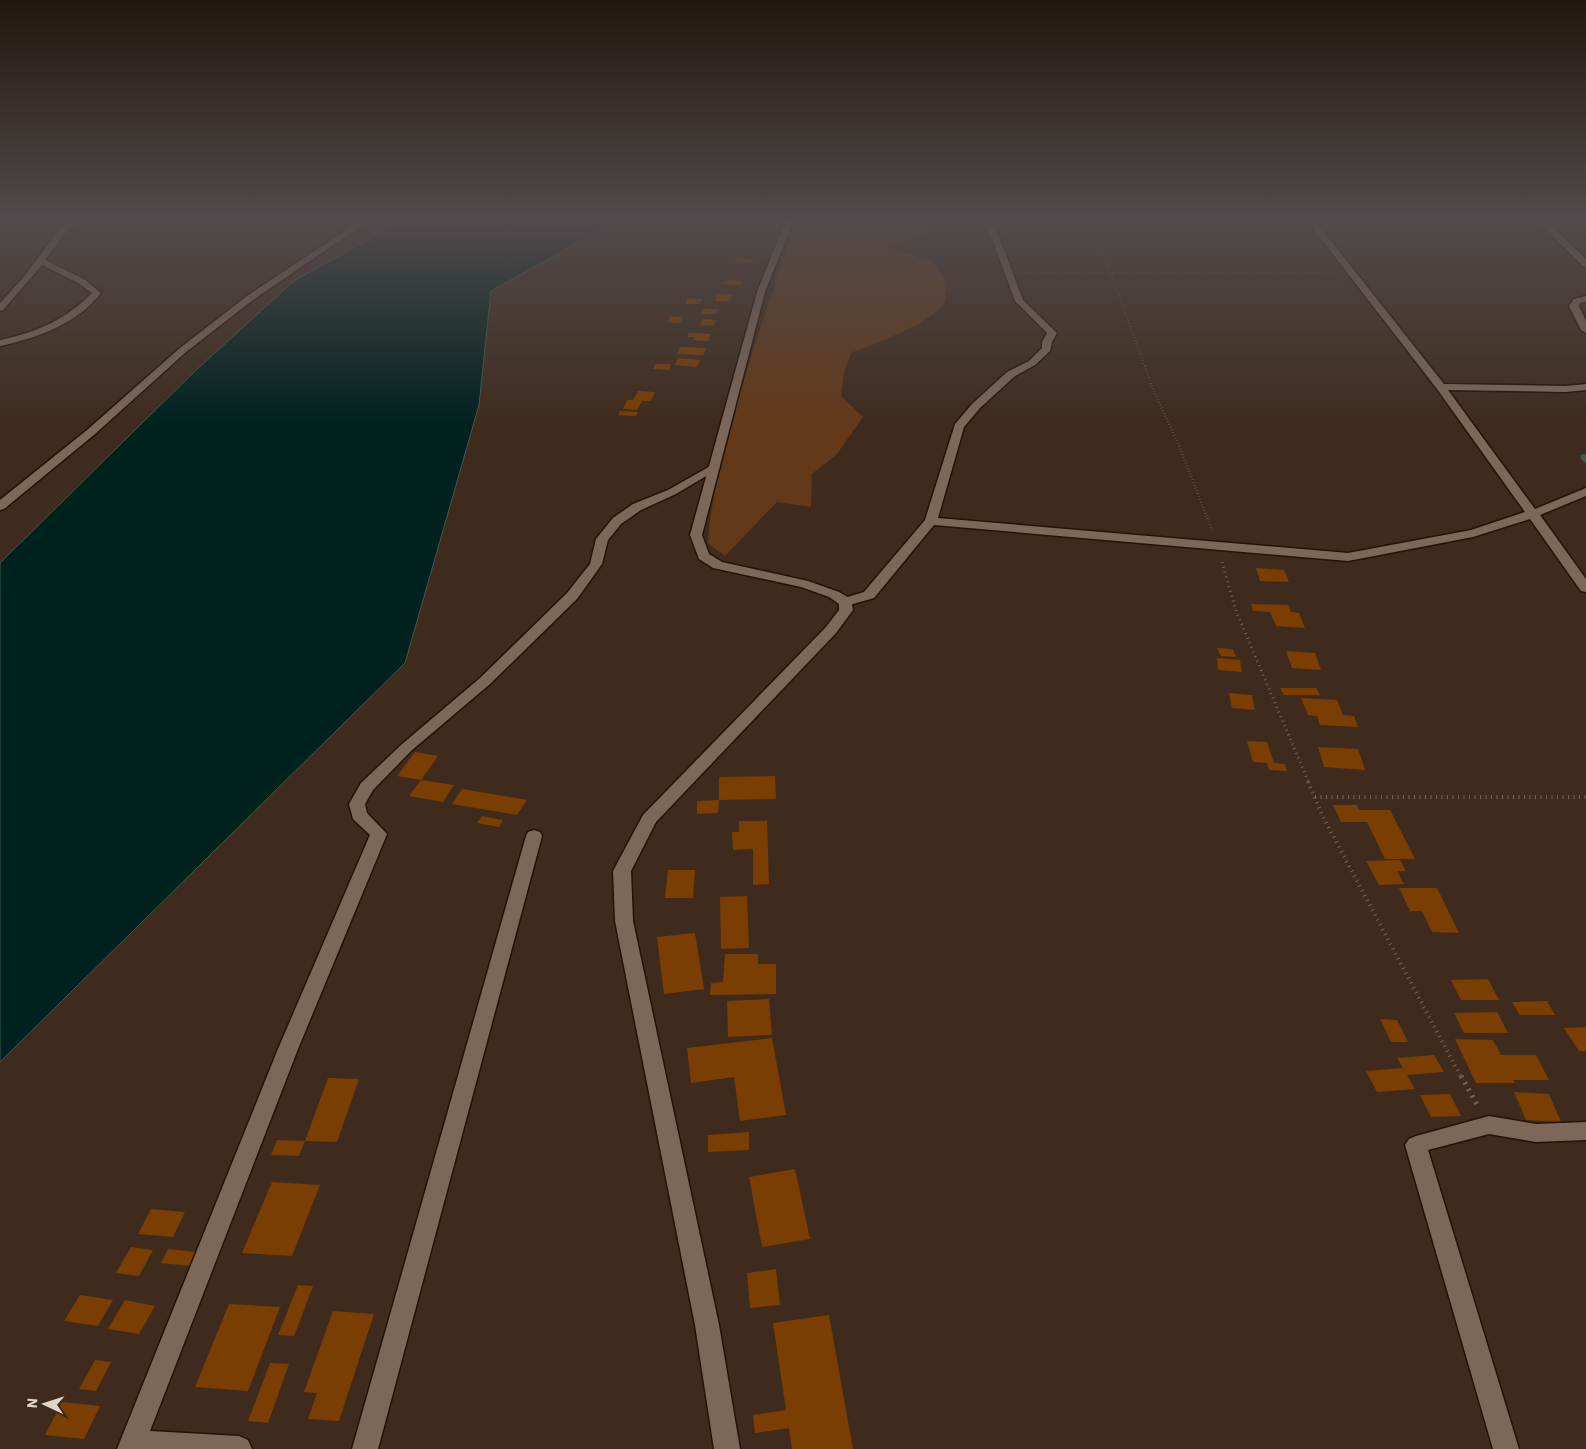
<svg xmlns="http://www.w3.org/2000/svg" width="1586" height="1449" font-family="'IBM Plex Sans',sans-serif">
	<rect width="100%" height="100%" fill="#3e2b1d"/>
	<path fill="#633919" d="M796 222H930C922 240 903 240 886 247L932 262 947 282C946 288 946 295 945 301 939 320 870 346 851 353L844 372 841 396 863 417 837 454 812 474 811 507 777 502 725 556 708 543C711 498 722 455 735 411 753 347 775 285 796 222Z"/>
	<path fill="#00221e" stroke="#445752" d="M401 222H615L491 291 479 405 405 663 0 1062V563L194 372 295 280Z"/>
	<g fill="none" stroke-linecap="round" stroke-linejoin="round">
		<path stroke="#445752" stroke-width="5.5" d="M1586 457H1583L1586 460"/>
	</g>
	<g fill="#7b3e02">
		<path d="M737 258 756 259 749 263 734 262Z"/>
		<path d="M726 280 743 281 740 285 723 284Z"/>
		<path d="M717 294 732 295 730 301H715Z"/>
		<path d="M687 298 702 299 700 304H685Z"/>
		<path d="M703 309H717L716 314H701Z"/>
		<path d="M670 316 683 317 680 323 668 322Z"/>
		<path d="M703 319 716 320 713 326 700 325Z"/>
		<path d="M689 333 711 334 708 341 693 340 694 337H687Z"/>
		<path d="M680 347 706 348 703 355 677 354Z"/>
		<path d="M678 358 700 360 697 367 675 365Z"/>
		<path d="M655 364H671L669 370 653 369Z"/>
		<path d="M638 391 655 392 651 401H642L637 410 623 409 627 400H633Z"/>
		<path d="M620 411 638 412 636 416 618 415Z"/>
		<path d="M1256 568 1284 570 1289 582 1260 581Z"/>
		<path d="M1251 604 1288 605 1291 612 1299 613 1305 628 1276 626 1270 612 1253 611Z"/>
		<path d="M1217 648 1233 649 1236 657 1221 656Z"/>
		<path d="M1286 651 1315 653 1321 670 1292 668Z"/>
		<path d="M1217 658 1240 660 1242 672 1218 670Z"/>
		<path d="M1280 688H1316L1320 695H1284Z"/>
		<path d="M1229 693 1252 695 1255 710 1232 708Z"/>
		<path d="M1301 698 1337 700 1343 715 1354 716 1358 727 1320 725 1317 716 1308 715Z"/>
		<path d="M1247 741 1267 742 1274 763 1285 764 1287 771 1269 770 1267 763 1253 762Z"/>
		<path d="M1318 747 1358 749 1365 770 1324 767Z"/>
		<path d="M415 752 438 756 421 780 397 776Z"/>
		<path d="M775 776 776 799 719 800V777Z"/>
		<path d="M421 780 454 785 443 802 409 796Z"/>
		<path d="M462 789 527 800 517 815 452 804Z"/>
		<path d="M719 800 718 813 697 814V801Z"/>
		<path d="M1333 805H1357L1359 810H1390L1415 859H1385L1367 822H1341Z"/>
		<path d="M482 816 503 820 499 827 477 823Z"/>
		<path d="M739 821H767L769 884 753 885V849L733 850 732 832H739Z"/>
		<path d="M1400 860 1406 871H1397L1404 884 1379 885 1366 861Z"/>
		<path d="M668 870H695L693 898H665Z"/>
		<path d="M1399 888H1437L1459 933 1432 932 1422 911H1410Z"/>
		<path d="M747 896 749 948 721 949 720 897Z"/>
		<path d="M695 933 704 989 664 994 657 937Z"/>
		<path d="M725 954H758V964H776V994L710 995 711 983 723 982Z"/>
		<path d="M1488 979 1499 1000H1461L1451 980Z"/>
		<path d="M769 999 772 1035 728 1037 727 1001Z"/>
		<path d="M1547 1001 1555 1015H1520L1512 1002Z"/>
		<path d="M1497 1012 1508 1033H1464L1454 1013Z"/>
		<path d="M1380 1019 1397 1020 1408 1042H1391Z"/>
		<path d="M1586 1027V1051H1579L1564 1028Z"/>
		<path d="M772 1038 786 1115 740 1121 734 1077 691 1083 687 1048Z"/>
		<path d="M1455 1039 1493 1040 1501 1055H1536L1549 1080H1513L1515 1083H1476Z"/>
		<path d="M1434 1055 1444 1072 1407 1075 1415 1089 1377 1092 1366 1071 1403 1068 1397 1058Z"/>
		<path d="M328 1078 359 1079 337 1142 305 1141Z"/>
		<path d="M1514 1092 1549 1094 1561 1122 1526 1120Z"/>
		<path d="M1450 1094 1461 1116 1431 1117 1420 1095Z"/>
		<path d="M749 1132V1150L708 1152V1135Z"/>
		<path d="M277 1140 305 1141 299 1156 271 1155Z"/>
		<path d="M795 1169 810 1239 762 1247 749 1177Z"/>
		<path d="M272 1182 320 1185 292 1256 242 1253Z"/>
		<path d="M151 1209 185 1212 173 1237 138 1234Z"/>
		<path d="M131 1247 153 1250 139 1276 116 1273Z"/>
		<path d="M168 1249 197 1252 190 1266 161 1263Z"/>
		<path d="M776 1269 780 1305 750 1308 747 1273Z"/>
		<path d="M298 1285 313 1286 294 1336 278 1335Z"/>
		<path d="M80 1295 113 1300 98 1326 64 1321Z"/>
		<path d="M125 1300 155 1306 139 1334 108 1329Z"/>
		<path d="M229 1304 280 1307 248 1391 195 1387Z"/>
		<path d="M333 1311 374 1314 339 1421 308 1419 317 1393 304 1392Z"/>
		<path d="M829 1315 853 1449H792L789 1428 755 1433 753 1415 786 1410 773 1323Z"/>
		<path d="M95 1360 111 1362 96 1391 79 1389Z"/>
		<path d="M270 1363 289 1364 268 1423 248 1421Z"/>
		<path d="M62 1402 100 1406 84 1439 45 1435Z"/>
	</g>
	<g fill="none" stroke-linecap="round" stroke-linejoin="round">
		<g stroke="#241306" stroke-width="3">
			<g id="minor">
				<path d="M70 222H79L67 231 45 260 84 279 101 293C77 324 37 338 0 346V340C35 333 67 319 92 293L78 283 42 265 3 310 0 311V303L23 278 61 227Z"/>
				<path d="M982 222H990L1000 239 1023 300 1057 333 1052 342 1050 351 1035 365 1015 376 980 408 964 427 938 518 1348 553 1471 530 1525 512 1437 389 1308 222H1316L1444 384 1566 386 1586 384V390L1566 392 1448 390 1535 509 1586 488V496L1540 515 1586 579V592L1581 591 1530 519 1473 537 1348 561 934 525 874 598 846 606 841 605 839 602 841 599 864 592 925 520 955 424 972 404 1007 372 1029 361 1042 348V342L1047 333 1015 301 992 239Z"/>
				<path d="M1539 222H1547L1586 259V267L1583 266Z"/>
				<path d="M1586 296V302L1580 303 1579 306 1586 321V333L1581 330 1569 306 1574 299Z"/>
				<path d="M714 464 720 467 718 469 676 494 641 510 621 524 608 540 602 564 577 599 490 684 411 751 373 790 365 804 367 813 387 834 298 1049 150 1431 239 1436 248 1440 252 1449H117L278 1049 370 835 353 819 349 804 361 783 401 745 480 678 567 593 590 564 596 539 613 518 633 504 668 490Z"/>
				<path d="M534 830 540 832 542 836 378 1449H352L526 836 528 832Z"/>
				<path d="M1489 1116 1536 1124 1586 1122V1140L1536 1142 1489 1134 1428 1150 1519 1449H1493L1405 1145 1409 1139 1416 1136Z"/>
			</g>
		</g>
		<g stroke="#241306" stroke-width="3">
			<g id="secondary">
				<path d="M358 222H367L253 300 186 352 95 434 4 509 0 510V500L87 430 180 348 247 296Z"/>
				<path d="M785 222H793L765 292 702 535 709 554 722 562 808 581 839 592 851 599 853 610 836 633 656 822 631 871 633 921 719 1325 740 1449H714L695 1325 615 921 613 871 643 815 826 627 839 610V604L829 597 801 587 713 568 699 559 690 535 757 292Z"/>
			</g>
		</g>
		<g stroke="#756458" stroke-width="2" stroke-dasharray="0.5 2.5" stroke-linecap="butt">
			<path d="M1092 222 1145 367"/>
			<path d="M1025 273H1331"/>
		</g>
		<path stroke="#756458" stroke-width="2.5" stroke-dasharray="0.5 2.5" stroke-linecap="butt" d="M1145 366 1152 387 1178 443 1212 530"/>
		<path stroke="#756458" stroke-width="3" stroke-dasharray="1 4" stroke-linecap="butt" d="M1222 562 1236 611 1309 783"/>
		<g stroke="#756458" stroke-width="4" stroke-dasharray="1 4.5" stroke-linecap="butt">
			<path d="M1308 782 1322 815 1461 1077"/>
			<path d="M1315 797H1586"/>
		</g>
		<path stroke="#756458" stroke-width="5" stroke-dasharray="2 5.5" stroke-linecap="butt" d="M1461 1076 1479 1108"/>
		<use href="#minor" fill="#7d6758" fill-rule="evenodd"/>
		<use href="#secondary" fill="#7d6758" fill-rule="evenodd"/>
	</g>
	<linearGradient id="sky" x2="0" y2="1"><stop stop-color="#221810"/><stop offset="0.52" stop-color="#524a4c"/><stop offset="1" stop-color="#524a4c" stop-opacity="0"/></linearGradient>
	<rect width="1586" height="425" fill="url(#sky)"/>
	<g transform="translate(45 1404) rotate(274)" stroke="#3e2b1d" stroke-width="4" paint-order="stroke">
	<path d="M0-4L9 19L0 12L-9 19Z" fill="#e1d4cc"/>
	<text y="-8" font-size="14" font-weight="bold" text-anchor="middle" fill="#e1d4cc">N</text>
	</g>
</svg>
